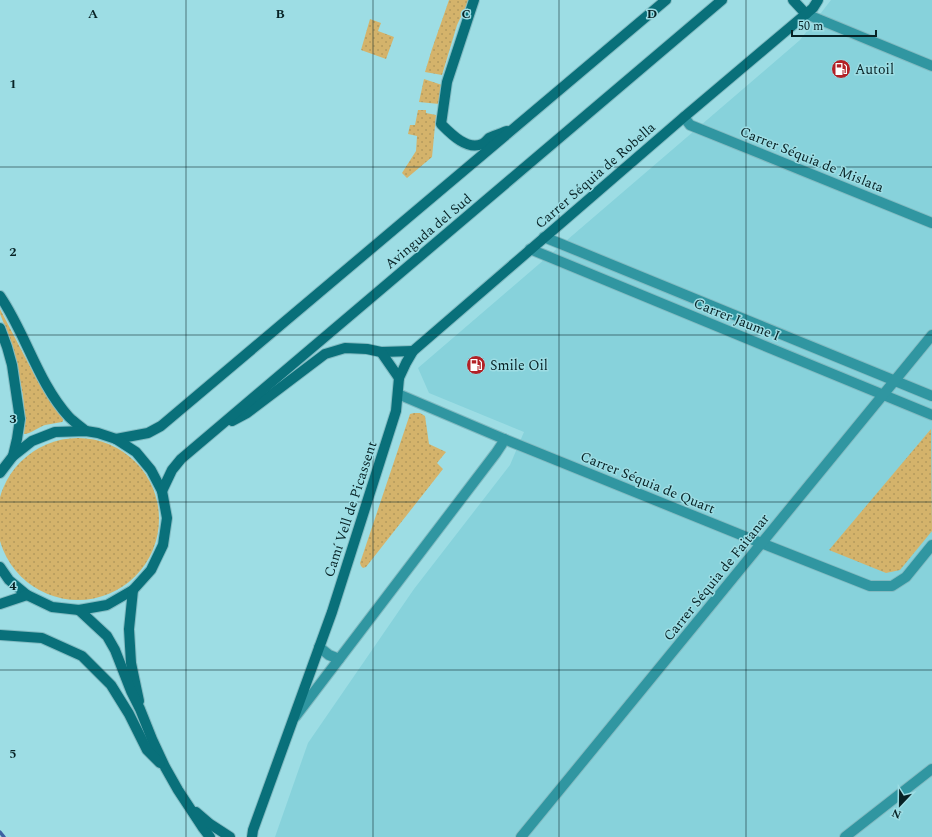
<svg xmlns="http://www.w3.org/2000/svg" width="932" height="837" font-family="Spectral,serif">
	<defs>
		<pattern id="grass-dots" width="8" height="8" patternUnits="userSpaceOnUse"><rect width="8" height="8" fill="#d4b36b"/><path d="M2 2h.1M6 6h.1" fill="none" stroke="#b49a5d" stroke-width="1.8" stroke-linecap="round"/></pattern>
	</defs>
	<rect width="100%" height="100%" fill="#9ddde4"/>
	<path fill="#87d2db" d="M831 0H932V837H275L308 743 414 589 510 465 524 432 429 393 418 368 800 40Z"/>
	<g fill="url(#grass-dots)">
		<path d="M449 0H469L457 25 442 75 425 72 432 49Z"/>
		<path d="M370 19 381 23 378 31 394 37 386 59 361 50Z"/>
		<path d="M424 79 442 85 439 104 419 102Z"/>
		<path d="M418 110H426V113L436 115 432 157 407 178 402 173 416 151 417 136 408 134 410 125H415Z"/>
		<path d="M0 309 37 380 63 419V421L62 422C56 423 51 424 45 425 39 427 30 434 24 434L25 420 23 396 16 359 9 336 0 314Z"/>
		<path d="M414 413H420L425 416 429 444 446 452 437 463 443 469 366 567 363 568 361 566 360 563 410 414Z"/>
		<path d="M931 429 932 531 900 570 886 573 829 550Z"/>
		<circle cx="78" cy="519" r="81"/>
	</g>
	<g fill="none" stroke-linecap="round" stroke-linejoin="round">
		<path stroke="#3e60a1" stroke-width="3.5" d="M0 832 4 837"/>
		<g stroke="#82bbc2" stroke-width="12">
			<g id="street">
				<path d="M806 14 932 66"/>
				<path d="M684 117 690 125 932 223"/>
				<path d="M544 237 932 396"/>
				<path d="M530 249 932 415"/>
				<path d="M398 394 504 439 761 543 870 586H892L906 577 932 545"/>
				<path d="M319 647 329 655 339 659"/>
				<path d="M295 717 496 453 502 444 504 439"/>
				<path d="M521 837 932 335"/>
				<path d="M845 837 932 769"/>
			</g>
		</g>
		<g stroke="#82bbc2" stroke-width="12">
			<g id="secondary">
				<path d="M474 0 447 82 441 124C450 133 467 151 482 144 485 143 487 140 489 138 495 135 502 133 507 131"/>
				<path d="M793 0 806 14"/>
				<path d="M0 296C26 334 38 383 69 417 74 422 80 426 86 431"/>
				<path d="M0 328 7 347 12 365 20 419 17 439 13 456"/>
				<path d="M381 352 413 351"/>
				<path d="M232 421 247 413 325 354 345 348 367 349 381 352 399 378"/>
				<path d="M116 439 148 433 161 426 666 0"/>
				<path d="M0 473 13 456 32 441 55 432 86 431 98 433 116 439 136 452 151 470 162 491 167 518 163 545 151 570 133 590 107 605 79 610 52 607 27 595 9 580 0 567"/>
				<path d="M162 491 172 470 181 459 722 0"/>
				<path d="M133 590 129 629 131 663 139 701"/>
				<path d="M0 604 27 595"/>
				<path d="M79 610 107 636 115 650 131 691 140 709 152 739 165 767 178 790 203 828 210 837"/>
				<path d="M0 635 42 638 82 656 111 685 129 714 147 750 160 763"/>
				<path d="M196 812 210 824 230 837"/>
				<path d="M252 837 253 830 332 612 396 411 399 378 406 363 413 351 684 117 813 8 818 0"/>
			</g>
		</g>
		<use href="#street" stroke="#3096a1" stroke-width="10"/>
		<use href="#secondary" stroke="#09707a" stroke-width="10"/>
	</g>
	<path fill="none" stroke="#072225" stroke-width="1" stroke-opacity="0.55" d="M186 0V837M373 0V837M559 0V837M746 0V837M0 167H932M0 335H932M0 502H932M0 670H932"/>
	<defs>
		<g id="fuel-disc" transform="scale(1)"><circle r="9.5" fill="#b22126" stroke="#9ddde4"/><path d="M-5.5-6h7V0h2V4h1.3V-2.5L3-4.5l.8-.8L6-3V5H2.5V1h-1V6h-7ZM-4.2-4.7v3.2H.2V-4.7Z" fill="#fff"/></g>
	</defs>
	<g fill-rule="evenodd">
		<use href="#fuel-disc" x="841" y="69"/>
		<use href="#fuel-disc" x="476" y="365"/>
	</g>
	<g text-anchor="middle" stroke-width="3" stroke-linejoin="round" paint-order="stroke">
		<g font-size="14" fill="#072225" stroke="#9ddde4" text-anchor="start">
			<text x="855" y="74">Autoil</text>
			<text x="490" y="370">Smile Oil</text>
		</g>
		<g font-size="14" fill="#072225" stroke="#9ddde4">
			<text transform="translate(812 159) rotate(22)" y="5">Carrer Séquia de Mislata</text>
			<text transform="translate(595 175) rotate(-41)" y="5">Carrer Séquia de Robella</text>
			<text transform="translate(428 231) rotate(-40)" y="5">Avinguda del Sud</text>
			<text transform="translate(737 319) rotate(22)" y="5">Carrer Jaume I</text>
			<text transform="translate(648 482) rotate(22)" y="5">Carrer Séquia de Quart</text>
			<text transform="translate(350 509) rotate(-72)" y="5">Camí Vell de Picassent</text>
			<text transform="translate(716 577) rotate(-51)" y="5">Carrer Séquia de Faitanar</text>
		</g>
	</g>
	<g font-size="13" text-anchor="middle" font-weight="bold" fill="#072225" stroke="#9ddde4" stroke-width="3" stroke-linejoin="round" paint-order="stroke">
		<text x="93" y="18">A</text>
		<text x="280" y="18">B</text>
		<text x="466" y="18">C</text>
		<text x="652" y="18">D</text>
		<text x="13" y="88">1</text>
		<text x="13" y="256">2</text>
		<text x="13" y="423">3</text>
		<text x="13" y="590">4</text>
		<text x="13" y="758">5</text>
	</g>
	<g transform="translate(900 805) rotate(202)" stroke="#9ddde4" stroke-width="3" paint-order="stroke">
	<path d="M0-3L7 15L0 10L-7 15Z" fill="#072225"/>
	<text y="-6" font-size="11" font-weight="bold" text-anchor="middle" fill="#072225">N</text>
	</g>
	<path d="M792 30v6h84v-6" fill="none" stroke="#072225" stroke-width="2"/>
	<text x="798" y="30" font-size="12" fill="#072225" stroke="#9ddde4" stroke-width="3" paint-order="stroke">50 m</text>
</svg>
